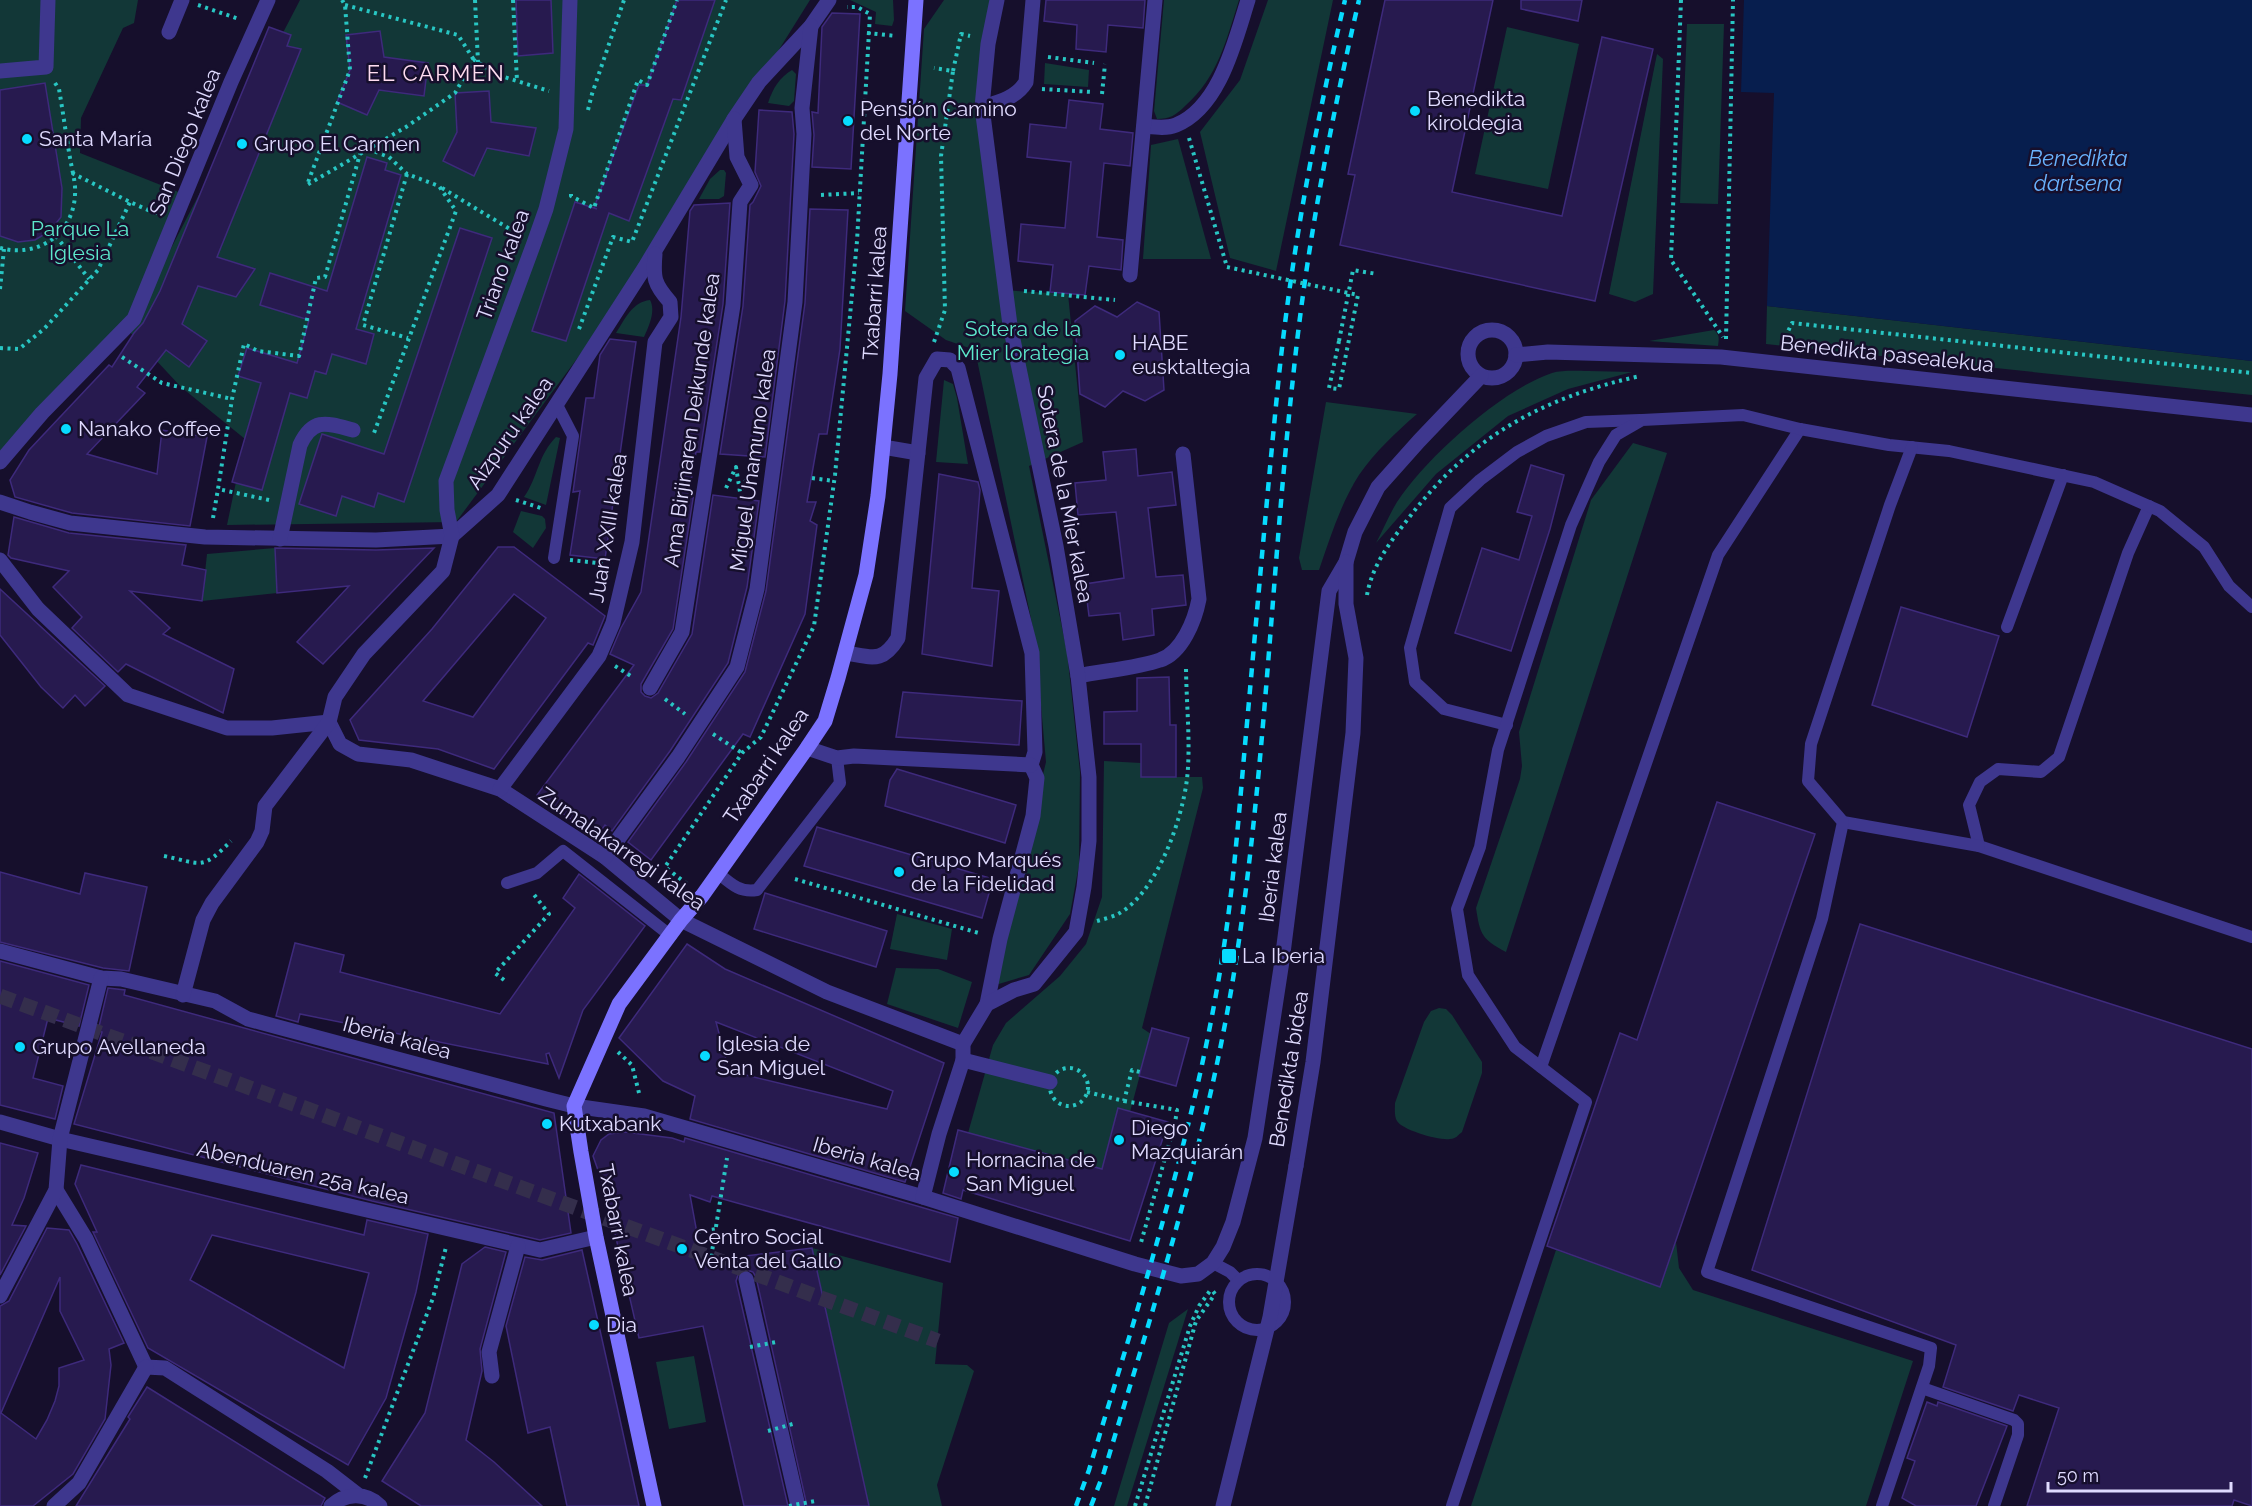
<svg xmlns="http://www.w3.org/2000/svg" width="2252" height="1506" font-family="Raleway,sans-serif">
	<rect width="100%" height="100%" fill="#160f2c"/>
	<g fill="#123737">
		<path d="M0 0H138L134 23 123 28 81 118 80 153 186 195 139 310 300 0H810L655 248 645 267 456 522 227 525 245 439 181 387 126 328 0 463Z"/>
		<path d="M850 0H893L894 20 892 26 875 24 876 12Z"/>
		<path d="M944 0H991L978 74 1001 290 1068 294 1083 442 1029 466 1067 652 1080 772 1079 865 1070 914 1029 975 992 986 1046 762 1035 638 975 350 946 340 905 311 924 29Z"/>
		<path d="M1164 0H1239C1226 41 1218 77 1185 106 1176 115 1170 119 1157 119L1154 111Z"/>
		<path d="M1268 0H1333L1276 271 1230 258 1200 132 1240 80Z"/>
		<path d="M1687 24H1724L1718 204 1680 203Z"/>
		<path d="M1507 27 1579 44 1548 189 1475 174Z"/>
		<path d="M1657 54 1663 59 1653 294 1635 302 1609 294Z"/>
		<path d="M1045 63 1089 70 1088 87 1044 84Z"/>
		<path d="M792 70 796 74 794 101 789 106 768 103C773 88 779 78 792 70Z"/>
		<path d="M1178 139 1211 259H1143L1151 145Z"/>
		<path d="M720 170H724L726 173 724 196 719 199H699L710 179Z"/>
		<path d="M650 300C656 311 649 326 644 337L616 333C625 319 632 302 650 300Z"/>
		<path d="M1767 306 2252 361V395L1766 344Z"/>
		<path d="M1714 330C1720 335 1719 339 1718 346L1649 341Z"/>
		<path d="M1588 371 1632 372 1568 389 1508 416 1436 474 1376 543C1383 530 1389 515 1397 502 1426 458 1501 390 1552 373 1562 370 1577 371 1588 371Z"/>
		<path d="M944 380 953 384 957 398 968 464 936 462Z"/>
		<path d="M1326 402 1417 414C1396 432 1375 452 1359 475 1341 503 1330 538 1319 570H1302L1299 558Z"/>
		<path d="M556 437 560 438 546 505 524 497C538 477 538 455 556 437Z"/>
		<path d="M1633 443 1667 453 1506 952C1482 939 1480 935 1476 908L1520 779 1522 766 1519 732 1591 500Z"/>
		<path d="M521 511 542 516 545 519 546 528 533 548 513 532Z"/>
		<path d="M275 548 277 593 202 601 207 554Z"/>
		<path d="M1104 761 1141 763 1142 777H1202L1203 788 1142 1028 1151 1034 1130 1112 1118 1108 1102 1169 968 1133 993 1045 1006 1023 1060 976 1086 944 1102 897Z"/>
		<path d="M897 914 952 929 947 960 890 949Z"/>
		<path d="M896 968 938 969 972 982 958 1028 887 1004Z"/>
		<path d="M1439 1008 1446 1009 1452 1015 1482 1062V1073L1462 1132C1458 1135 1456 1139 1450 1139 1440 1141 1402 1130 1397 1121 1394 1116 1395 1109 1395 1103L1424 1022 1431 1011Z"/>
		<path d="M1676 1242 1679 1268 1693 1290 1913 1361 1866 1506H1471L1556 1250 1660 1287Z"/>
		<path d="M812 1248 943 1283 935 1364 967 1365 974 1371 937 1485 942 1506H869Z"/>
		<path d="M1188 1309 1127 1506H1114L1169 1323Z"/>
		<path d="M694 1356 706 1422 669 1429 656 1362Z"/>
	</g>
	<path fill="#071e4e" d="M1744 0H2252V361L1767 306 1774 93 1741 92Z"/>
	<g fill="#271a4f" stroke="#3e2a7c" stroke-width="1.5" fill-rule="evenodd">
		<path d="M516 0H551L553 53 518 56Z"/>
		<path d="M677 0H715L681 100 673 99 629 221 609 213 566 341 532 331 575 202 597 209 594 208 639 85H647Z"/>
		<path d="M1046 0H1145L1143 28 1108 25 1106 52 1076 49 1077 25 1044 21Z"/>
		<path d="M1385 0H1493L1452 192 1562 216 1602 37 1653 49 1595 301 1340 245 1355 175 1348 174Z"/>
		<path d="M1521 0H1582L1578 21 1521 9Z"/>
		<path d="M832 13 860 14 851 169 812 167 814 135 812 112 818 113 822 27Z"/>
		<path d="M269 27 291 35 287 46 301 49 217 257 255 269 236 297 198 286 182 324 207 341 189 367 166 350 137 387 145 393 87 454 157 474 162 430 207 437 190 526 72 513 15 497 10 480 29 450 109 365 112 367 134 333 143 323 160 291Z"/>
		<path d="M380 31 384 57 428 63 424 96 379 90 367 115 337 102 350 70 346 35Z"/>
		<path d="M45 83 62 188 61 217 50 231 35 240 18 242 0 236V90Z"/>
		<path d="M489 91 491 122 536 128 529 156 487 148 474 176 443 161 457 132 455 93Z"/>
		<path d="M1069 100 1103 104 1100 129 1133 133 1130 166 1104 163 1097 237 1123 240 1121 270 1089 266 1085 295 1050 292 1053 265 1018 261 1021 224 1065 228 1071 162 1027 157 1030 124 1066 128Z"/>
		<path d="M759 110 792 112 794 134 785 301 765 457 720 454 743 306 750 205 753 202 761 186 755 172Z"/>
		<path d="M367 157 387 163 385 170 401 175 356 329 374 334 366 364 332 354 326 374 315 371 307 398 290 393 262 490 232 482 261 383 238 376 247 348 297 363 309 320 260 305 270 273 327 291Z"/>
		<path d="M730 203 723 304 700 452H696L689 492H694L673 629 641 684V692L645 696 651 698 658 693 692 634 713 495 759 501 747 587 728 663 670 751 612 831 605 825 596 837 537 795 634 665 610 654 621 628 641 592 681 317 690 211 694 205Z"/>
		<path d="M810 209 848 210 840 349 827 434H819L807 502H816L810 521 817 525 805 614 750 737 743 734 651 860 628 842 686 762 745 672 766 591 805 303Z"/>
		<path d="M460 228 492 238 404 502 378 493 374 507 342 496 336 516 299 504 322 434 384 454Z"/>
		<path d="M1137 302 1159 312 1164 390 1145 401 1123 391 1105 407 1080 394 1075 321 1095 306 1117 317Z"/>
		<path d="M610 339 636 342 605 559 570 555 580 491 573 492 586 398H594L600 355Z"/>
		<path d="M1136 449 1138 476 1172 472 1176 505 1148 508 1156 577 1183 575 1186 605 1152 609 1154 635 1123 640 1120 613 1089 616 1085 584 1124 578 1116 512 1078 515 1075 483 1106 480 1103 452Z"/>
		<path d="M1531 465 1564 475 1550 529 1511 651 1455 633 1482 548 1519 560 1532 516 1517 512Z"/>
		<path d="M939 474 978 482 980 490 972 588 999 591 992 666 922 654Z"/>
		<path d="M14 517 69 533 186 545 182 565 206 570 202 601 130 591 170 628 163 634 234 669 223 713 126 664 118 672 72 628 82 617 53 587 69 571 11 558 8 555Z"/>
		<path d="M498 547H514L605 616 593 645 588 643 494 769 438 749 359 740 350 720 432 629ZM514 594 546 618 473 717 423 701Z"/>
		<path d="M275 548 376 550 434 548 323 664 297 642 349 586 277 593Z"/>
		<path d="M0 589 105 686 85 706 75 695 63 708 41 687 0 635Z"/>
		<path d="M1901 607 1999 636 1967 737 1872 705Z"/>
		<path d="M1169 677 1170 725H1176V777H1141V744H1104V712L1137 711V678Z"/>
		<path d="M903 692 1022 701 1019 745 896 737Z"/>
		<path d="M897 769 1016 805 1005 843 885 806 890 780Z"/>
		<path d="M1717 802 1815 834 1660 1287 1547 1246 1620 1033 1637 1040Z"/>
		<path d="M817 827 993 879 982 918 804 866Z"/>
		<path d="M0 872 80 894 85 873 147 887 129 971 103 968 0 942Z"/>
		<path d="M579 874 645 926 583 1010 559 1078 549 1053 546 1054 548 1064 300 1014 298 1022 276 1016 295 943 344 955 340 972 500 1014 575 908 563 898Z"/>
		<path d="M765 893 887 931 876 967 754 929Z"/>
		<path d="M1860 924 2252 1049V1506L2234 1500 2232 1506H2027L2059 1408 2019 1395 2013 1411 1943 1387 1956 1345 1752 1270Z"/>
		<path d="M687 944 725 969 944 1063 905 1182 690 1119 695 1096 663 1081 619 1038ZM716 1022 893 1091 887 1109 729 1071Z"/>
		<path d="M0 961 89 985 79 1026 48 1018 33 1078 63 1086 55 1119 0 1105Z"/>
		<path d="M108 988 125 990 124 995 554 1113 571 1233 540 1240 372 1201 74 1124 102 1032 98 1031Z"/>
		<path d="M1152 1028 1189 1038 1176 1086 1139 1076Z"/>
		<path d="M1118 1108 1168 1122 1130 1241 963 1190 961 1199 943 1193 958 1130 1102 1169Z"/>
		<path d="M625 1132 672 1138 684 1142 685 1138 958 1218 950 1262 712 1196 710 1202 690 1195 703 1266 737 1257 812 1248 869 1506H807L756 1277 753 1272 744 1269 739 1272 736 1281 788 1506H744L703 1326 639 1338 605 1190 593 1156 601 1140 609 1134Z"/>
		<path d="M0 1143 38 1153 24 1198 12 1225 26 1226 0 1275Z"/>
		<path d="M81 1165 364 1235 367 1220 428 1234 416 1292 386 1398 348 1465 148 1348 93 1232H97L75 1184ZM212 1235 369 1273 344 1368 190 1280Z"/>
		<path d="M47 1228 69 1230 77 1244 124 1343 109 1349 111 1365 105 1419 73 1474 33 1506H0V1306L9 1301ZM60 1277V1311L84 1360 59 1368V1386L55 1401 47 1420 36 1439 1 1413Z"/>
		<path d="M485 1247 506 1252 480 1349 482 1371 466 1440 494 1462 542 1506H421L382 1481 425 1413 462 1264Z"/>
		<path d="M582 1250 617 1406 639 1506H567L550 1427 528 1433 506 1326 525 1257 542 1260Z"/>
		<path d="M147 1387 325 1498 321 1506H76L130 1419 128 1417Z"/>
		<path d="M1927 1402 1937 1406 1938 1402 2007 1426 1976 1506H1916L1902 1498 1915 1461 1907 1458Z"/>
	</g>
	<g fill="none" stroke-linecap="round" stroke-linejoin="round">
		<path stroke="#342e4c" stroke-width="15" stroke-dasharray="15 8" stroke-linecap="butt" d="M0 996 938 1341"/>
		<g stroke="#28c6c3" stroke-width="4" stroke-dasharray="3 4.5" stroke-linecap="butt">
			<path d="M342 0 345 5 350 70 307 185 406 127 455 93 474 60 501 76 549 91"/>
			<path d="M475 0 478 62"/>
			<path d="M513 0 517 81"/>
			<path d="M1681 0 1671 260 1723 337"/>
			<path d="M198 5 239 19"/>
			<path d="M345 5 458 35 474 60"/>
			<path d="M867 33 896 36"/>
			<path d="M1048 57 1094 63"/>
			<path d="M953 71 961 34 970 36"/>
			<path d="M1042 89 1093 92"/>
			<path d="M1102 94 1105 64"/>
			<path d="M588 110 592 94 624 0"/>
			<path d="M1189 138 1227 267"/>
			<path d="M368 149 389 157 407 174 439 186 456 211 374 433"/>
			<path d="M72 173 130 202 155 213 154 215"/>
			<path d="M407 174 363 325 408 338"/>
			<path d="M442 188 518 234"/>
			<path d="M571 194V196L594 208 638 80 647 85 677 0"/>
			<path d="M821 195 859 193"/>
			<path d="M56 236 89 279"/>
			<path d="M0 248C37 258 73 235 75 195 76 183 72 170 70 158 66 135 63 112 59 89L55 83"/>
			<path d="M0 289 4 249"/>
			<path d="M1024 291 1115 300"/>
			<path d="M579 329 613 237 632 242 726 0"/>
			<path d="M1726 339 1733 0"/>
			<path d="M1339 341 1353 270 1377 274"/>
			<path d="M934 342 945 310 941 156 953 71 934 68"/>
			<path d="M1782 344 1792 323 2252 373"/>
			<path d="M0 348 19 349 44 329 98 270 130 202"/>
			<path d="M122 357 162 383 232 399"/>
			<path d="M812 478 834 481"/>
			<path d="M726 488 736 467 740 492 752 469"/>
			<path d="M269 500 218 489 232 399 244 344 258 351 299 356 316 278 325 277 360 154"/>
			<path d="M516 500 544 509"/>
			<path d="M213 518 218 489"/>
			<path d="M570 560 607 564"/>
			<path d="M1367 595C1372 566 1390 542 1408 519 1470 437 1541 398 1640 376"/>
			<path d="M615 666 634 678"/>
			<path d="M665 699 685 714"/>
			<path d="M713 734 742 753"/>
			<path d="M164 856C203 864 201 871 231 841"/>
			<path d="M795 879 982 934"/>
			<path d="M687 884 665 867 742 753 761 737 814 626 835 475 857 241 870 14 857 7H847"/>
			<path d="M1097 921C1104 919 1112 917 1118 914 1157 893 1182 820 1187 779 1191 744 1186 701 1186 665"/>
			<path d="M504 980 495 973 549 914 532 892"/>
			<path d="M618 1052 632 1065 640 1097"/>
			<circle cx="1069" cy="1087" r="19"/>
			<path d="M1087 1092 1124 1101 1132 1070 1140 1072"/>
			<path d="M1124 1101 1177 1110 1175 1123 1140 1246"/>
			<path d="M697 1232 716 1229"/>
			<path d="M710 1264 727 1158"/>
			<path d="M365 1478 433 1298 446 1247"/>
			<path d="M1135 1506 1190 1326 1199 1306 1212 1288"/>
			<path d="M1145 1506 1196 1321 1215 1294 1212 1290"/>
		</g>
		<g stroke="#3e378e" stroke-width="12">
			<path d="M2149 506 2128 553 2059 757 2041 772 1998 769 1980 782 1969 805 1979 846 2252 937"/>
			<path d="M554 558 573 436 557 405"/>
			<path d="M2007 627 2063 475"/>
			<path d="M1507 725 1444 709 1415 682 1410 648 1450 508 1480 480 1517 452 1546 436 1586 422 1640 420"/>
			<path d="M1843 822 1979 846"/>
			<path d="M718 873C731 884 740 893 757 890L840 783 837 758"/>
			<path d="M507 883 537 873 563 851 671 936"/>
			<path d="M1541 1067 1718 555 1800 429"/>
			<path d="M1213 1263 1230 1272 1238 1280"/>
			<circle cx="1257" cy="1302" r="28"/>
			<path d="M1922 1388 2014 1420 2018 1424V1435L1994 1506"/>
			<path d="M1452 1506 1586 1102 1515 1047 1468 975 1457 909 1480 847 1498 750 1571 525 1599 462 1616 435 1642 420 1743 415 1800 429 1889 445 1949 451 2094 482 2160 511 2204 547 2229 586 2252 607"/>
			<path d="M1882 1506 1929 1366 1931 1348 1707 1272 1822 919 1843 822 1808 781 1811 744 1890 505 1912 447"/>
		</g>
		<g stroke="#3e378e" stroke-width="15">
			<path d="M169 32 182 0"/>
			<path d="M0 71 46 67 48 0"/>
			<path d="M982 107C999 102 1016 98 1026 82L1033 0"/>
			<path d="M1144 126C1154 127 1166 129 1176 125 1220 107 1235 41 1248 0"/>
			<path d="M1130 275 1155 0"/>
			<circle cx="1492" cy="354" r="24"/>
			<path d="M1516 355 1548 352 1721 357 2252 415"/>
			<path d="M883 447 918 453"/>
			<path d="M0 462 42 413 134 319 231 82 268 0"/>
			<path d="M0 502 30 512 70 523 205 537 376 540 452 536 498 495 645 267 734 119 759 82 811 26 829 0"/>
			<path d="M280 539 300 445C313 417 327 423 353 430"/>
			<path d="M0 560 38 609 128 695 227 728H272L329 722"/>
			<path d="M846 653C872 657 882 664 898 638L926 378 937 359 950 360 958 368 1032 653 1035 752 1031 765 1037 778 1033 816 1000 939 987 1004"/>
			<path d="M1078 676C1101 671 1138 668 1160 660 1182 653 1195 620 1199 599L1183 454"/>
			<path d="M650 688 682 632 733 305 740 202 751 185 737 157 734 119"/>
			<path d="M329 722 340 744 358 754 411 760 500 789 605 857 681 920 827 992 963 1044"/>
			<path d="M807 748 837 758 854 756 1031 765"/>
			<path d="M500 789 599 656 613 623 632 542 655 342 671 317 670 302C654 284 653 278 655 254"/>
			<path d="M605 857 678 757 737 667 757 589 795 302 804 134 802 108 811 26"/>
			<path d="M0 951 101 978 121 979 215 1001 248 1019 263 1023 546 1099 574 1106 644 1116 923 1197 1135 1264 1181 1276 1198 1274 1213 1263 1223 1247 1233 1222 1255 1138 1282 961 1329 591 1346 562 1355 532 1378 487 1419 441 1481 376"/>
			<path d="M183 995 203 920 212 903 257 842 262 831 265 806 329 722 335 697 364 654 443 571 452 536 447 510 446 481 534 243 546 209 566 129 570 0"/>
			<path d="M963 1060 1050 1082"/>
			<path d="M0 1122 60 1139 540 1250 596 1237"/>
			<path d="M1296 1166 1313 1062 1353 733 1356 658 1346 604V562"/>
			<path d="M56 1190 86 1239 146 1367"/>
			<path d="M923 1197 939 1134 963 1060V1044L987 1004 1014 990 1034 984 1076 932 1084 887 1089 841V777L1078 676 1056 546 1010 325 982 107 988 44 997 0"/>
			<path d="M746 1279 798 1506"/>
			<path d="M0 1296 56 1190 60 1139 101 978"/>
			<path d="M146 1367 165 1368 327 1471 358 1495"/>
			<path d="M492 1376 489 1352 518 1246"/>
			<path d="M54 1506 79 1483 146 1367"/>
			<path d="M331 1506C345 1493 366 1492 380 1506"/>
		</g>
		<path stroke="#7b72ff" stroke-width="15" d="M654 1506 596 1237 581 1152 574 1106 619 1004 681 920 702 896 807 748 825 721 838 678 866 575 878 496 890 374 916 0"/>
		<g stroke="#07dbff" stroke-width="4.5" stroke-dasharray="9 8" stroke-linecap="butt">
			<path d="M1076 1506 1089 1470C1141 1297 1197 1125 1224 946 1234 880 1239 812 1245 745 1256 625 1266 505 1278 385 1291 255 1315 127 1345 0"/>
			<path d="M1091 1506 1104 1472C1156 1299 1212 1126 1238 947 1266 758 1272 567 1293 378 1306 250 1330 125 1359 0"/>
		</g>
		<g stroke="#28c6c3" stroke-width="4" stroke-dasharray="3 4.5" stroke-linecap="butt">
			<path d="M1227 267 1358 295 1339 389 1329 388 1339 341"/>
			<path d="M750 1347 776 1342"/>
			<path d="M768 1431 796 1423"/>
			<path d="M789 1506 815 1501"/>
		</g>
		<path stroke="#3e378e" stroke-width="15" d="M1223 1506 1270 1317 1296 1166"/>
	</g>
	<g fill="#07dbff" stroke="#160f2c" stroke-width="2">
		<circle cx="1415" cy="111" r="6"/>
		<circle cx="848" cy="121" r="6"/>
		<circle cx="27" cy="139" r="6"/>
		<circle cx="242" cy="144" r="6"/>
		<circle cx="1120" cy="355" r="6"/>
		<circle cx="66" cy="429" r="6"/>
		<circle cx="899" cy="872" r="6"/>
		<rect x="1221" y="948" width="16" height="16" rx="3"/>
		<circle cx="20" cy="1047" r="6"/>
		<circle cx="705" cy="1056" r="6"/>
		<circle cx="547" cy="1124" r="6"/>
		<circle cx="1119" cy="1140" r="6"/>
		<circle cx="954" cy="1172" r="6"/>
		<circle cx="682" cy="1249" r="6"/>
		<circle cx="594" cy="1325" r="6"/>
	</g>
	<g text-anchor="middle" stroke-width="5" stroke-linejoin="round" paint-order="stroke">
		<g font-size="21" fill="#e0dbff" stroke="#160f2c" text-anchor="start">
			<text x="1427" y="106">Benedikta<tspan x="1427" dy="24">kiroldegia</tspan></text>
			<text x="860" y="116">Pensión Camino<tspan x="860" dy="24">del Norte</tspan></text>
			<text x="39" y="146">Santa María</text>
			<text x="254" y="151">Grupo El Carmen</text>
			<text x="1132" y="350">HABE<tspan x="1132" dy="24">eusktaltegia</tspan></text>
			<text x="78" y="436">Nanako Coffee</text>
			<text x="911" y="867">Grupo Marqués<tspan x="911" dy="24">de la Fidelidad</tspan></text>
			<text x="1242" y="963">La Iberia</text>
			<text x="717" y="1051">Iglesia de<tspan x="717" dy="24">San Miguel</tspan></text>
			<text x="32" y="1054">Grupo Avellaneda</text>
			<text x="559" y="1131">Kutxabank</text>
			<text x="1131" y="1135">Diego<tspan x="1131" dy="24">Mazquiarán</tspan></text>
			<text x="966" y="1167">Hornacina de<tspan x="966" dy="24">San Miguel</tspan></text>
			<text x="694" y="1244">Centro Social<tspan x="694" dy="24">Venta del Gallo</tspan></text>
			<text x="606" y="1332">Dia</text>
		</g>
		<g font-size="21" fill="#e0dbff" stroke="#160f2c">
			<text transform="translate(185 142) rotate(-68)" y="7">San Diego kalea</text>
			<text transform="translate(503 265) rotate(-70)" y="7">Triano kalea</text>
			<text transform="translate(875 293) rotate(-86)" y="7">Txabarri kalea</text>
			<text transform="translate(1887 354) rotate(6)" y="7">Benedikta pasealekua</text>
			<text transform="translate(692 420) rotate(-82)" y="7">Ama Birjinaren Deikunde kalea</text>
			<text transform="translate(510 433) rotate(-55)" y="7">Aizpuru kalea</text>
			<text transform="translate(753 460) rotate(-82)" y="7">Miguel Unamuno kalea</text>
			<text transform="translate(1065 494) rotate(79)" y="7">Sotera de la Mier kalea</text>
			<text transform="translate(608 528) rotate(-81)" y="7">Juan XXIII kalea</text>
			<text transform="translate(766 766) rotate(-56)" y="7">Txabarri kalea</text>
			<text transform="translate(622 849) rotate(35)" y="7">Zumalakarregi kalea</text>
			<text transform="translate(1273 867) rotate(-83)" y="7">Iberia kalea</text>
			<text transform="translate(397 1038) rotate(15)" y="7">Iberia kalea</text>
			<text transform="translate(1289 1069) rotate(-81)" y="7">Benedikta bidea</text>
			<text transform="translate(867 1159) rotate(16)" y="7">Iberia kalea</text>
			<text transform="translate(303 1173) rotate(13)" y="7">Abenduaren 25a kalea</text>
			<text transform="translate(618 1230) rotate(79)" y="7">Txabarri kalea</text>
		</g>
		<g font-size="21" fill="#5de9cc" stroke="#160f2c">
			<text x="80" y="236">Parque La<tspan x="80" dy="24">Iglesia</tspan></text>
			<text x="1023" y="336">Sotera de la<tspan x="1023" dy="24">Mier lorategia</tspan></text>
		</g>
		<g font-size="22" letter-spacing="1.5" fill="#ffddf1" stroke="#160f2c">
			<text x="436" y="81">EL CARMEN</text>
		</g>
		<g font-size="22" font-style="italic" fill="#69b3ff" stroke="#160f2c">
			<text x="2078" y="166">Benedikta<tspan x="2078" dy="25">dartsena</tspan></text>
		</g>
	</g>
	<path d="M2048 1482v9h183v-9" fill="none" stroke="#e0dbff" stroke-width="3"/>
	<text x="2057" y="1482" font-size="18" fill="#e0dbff" stroke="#160f2c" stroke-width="4.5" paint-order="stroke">50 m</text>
</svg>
